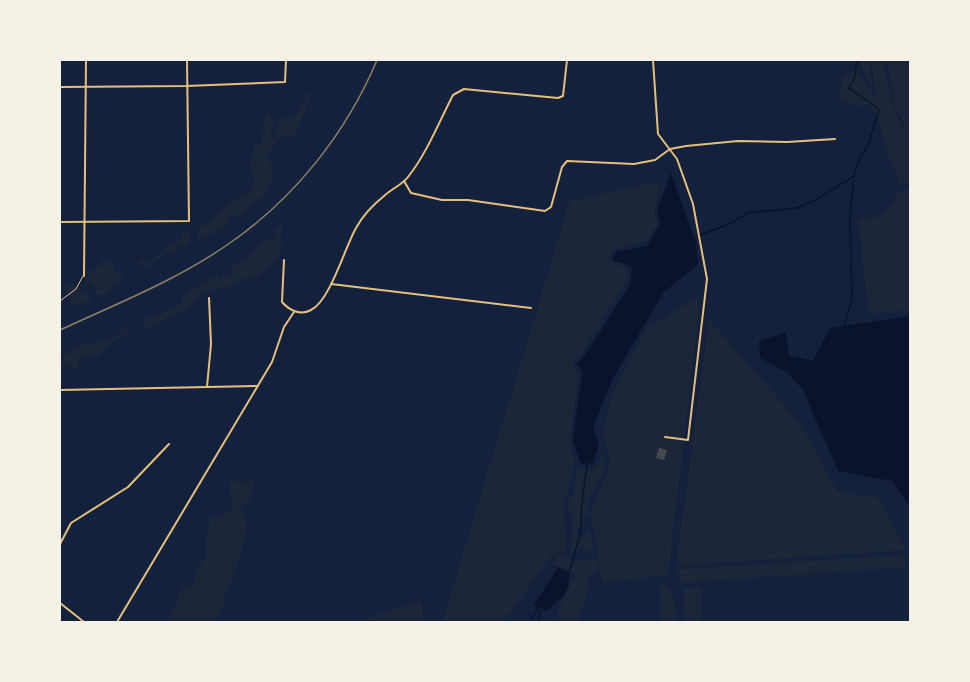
<svg xmlns="http://www.w3.org/2000/svg" width="970" height="682" font-family="'Fira Sans Condensed',sans-serif">
	<rect width="100%" height="100%" fill="#14213d"/>
	<g fill="#1d2539">
		<path d="M861 60H869L873 90 861 67Z"/>
		<path d="M871 60H884V66C888 84 895 125 910 135V183L900 184 884 145 877 113 867 104 860 106 838 100 843 76 857 69 877 101Z"/>
		<path d="M887 60H910V132L907 131 895 105Z"/>
		<path d="M307 94H312L293 138 281 135 266 156 274 169 268 192 236 217 232 215 225 227 199 240 198 230 230 203 252 189 255 176 250 166 255 146 262 143 266 110 274 120 270 136 273 138 278 128 279 119 295 117Z"/>
		<path d="M657 182 660 187 654 208 657 224 646 241 616 248 608 258 627 270 626 281 580 356 572 363 579 374 570 439 575 463 564 504 566 551 557 554 580 561 597 559 598 568 588 577 589 588 577 622H562L558 618 559 608 576 575 569 569 553 565 556 554 551 556 503 622H442L570 201Z"/>
		<path d="M902 189H910V310L869 314 858 220 882 216Z"/>
		<path d="M282 224 280 255 252 281 250 275 225 288 203 292 185 311 140 331 145 318 161 314 183 302 182 297 214 275 221 281 223 275 231 277V266L249 257 269 237 276 242 274 232Z"/>
		<path d="M183 230 189 233 191 242 185 249 179 244 173 254H165L146 268 139 262V258L149 262 166 248 181 239Z"/>
		<path d="M102 259 113 264 116 273 125 276 117 286 113 284 114 288 106 294 97 296 90 283H87L84 278 88 276V271L96 270 97 266H101Z"/>
		<path d="M73 284 88 293 91 301 78 304 70 302V294H67L62 288Z"/>
		<path d="M697 297 699 310 668 575 602 583 591 513 610 463 602 433 614 388 647 329Z"/>
		<path d="M709 320 800 423 838 492 877 497 906 550 676 566Z"/>
		<path d="M125 329 127 332 108 345 96 357 86 356 78 362 79 371 70 365 62 366V357L87 342 96 344 99 339 110 340Z"/>
		<path d="M603 454C612 477 583 494 588 516L583 517 582 521 586 525 576 530 580 538 589 531 594 548 587 553 582 543 577 551 571 553 572 518 567 504 573 495 578 467 593 470Z"/>
		<path d="M253 476 254 488 250 501 240 507 247 526 237 567 224 596V605L214 622H163L169 619 182 587 193 586 196 572 207 556 206 539 210 518 231 511C235 498 227 496 230 481L244 483Z"/>
		<path d="M901 555 908 567 680 583 679 569Z"/>
		<path d="M660 585 669 586 675 602 676 622H661Z"/>
		<path d="M701 587 702 622H685L683 588Z"/>
		<path d="M421 601 424 622H355Z"/>
	</g>
	<g fill="#0b132b">
		<path d="M671 173 696 243 698 265 664 292 613 378 593 427 599 445 593 463 581 464 573 441 578 399 583 372 576 364 583 358 630 285 632 267 612 260 617 252 647 246 660 224 657 210Z"/>
		<path d="M910 316V507L892 481 838 471 803 390 787 372 760 358 759 341 786 332 789 355 813 361 830 328Z"/>
		<path d="M558 567 569 573C570 595 562 597 547 611L534 605Z"/>
	</g>
	<g fill="none" stroke-linecap="round" stroke-linejoin="round">
		<g stroke="#0b132b" stroke-width="1.5">
			<path d="M694 237 727 225 748 213 797 208 817 199 854 176"/>
			<path d="M844 327 852 299 850 217 854 175 859 160 869 143 879 109 849 88 855 77 857 60"/>
			<path d="M569 573 581 531V512L587 464"/>
			<path d="M530 622 538 607"/>
			<path d="M538 622 540 612 538 607"/>
		</g>
	</g>
	<path fill="#48494c" d="M659 448 667 450 664 460 656 458Z"/>
	<g fill="none" stroke-linecap="round" stroke-linejoin="round">
		<path stroke="#e5c07b" stroke-width="1" d="M60 301 76 289 83 276"/>
		<g stroke="#e5c07b" stroke-width="2">
			<path d="M653 60 658 134 677 159 693 204 707 279 688 440 665 437"/>
			<path d="M60 87 186 86 285 82 286 60"/>
			<path d="M404 181 411 193 442 200H468L545 211 551 207 562 167 567 161 634 164 655 160 670 149 686 146 738 141 787 142 835 139"/>
			<path d="M60 222 189 221 187 60"/>
			<path d="M284 260 282 302C289 310 300 316 311 310 330 301 345 247 356 228 362 217 374 204 384 196 391 189 402 185 408 177 427 153 439 122 453 95L464 89 558 98 563 96 567 60"/>
			<path d="M84 276 86 60"/>
			<path d="M331 284 531 308"/>
			<path d="M207 387 211 344 209 298"/>
			<path d="M60 390 257 386"/>
			<path d="M60 544 71 523 128 487 169 444"/>
			<path d="M60 603 84 622"/>
			<path d="M117 622 272 362 284 327 294 312"/>
		</g>
		<path stroke="#918062" stroke-width="1.5" d="M60 330C116 304 175 281 227 245 293 200 346 134 377 60"/>
	</g>
	<rect width="970" height="682" fill="none" stroke="#f6f1e7" stroke-width="122"/>
</svg>
